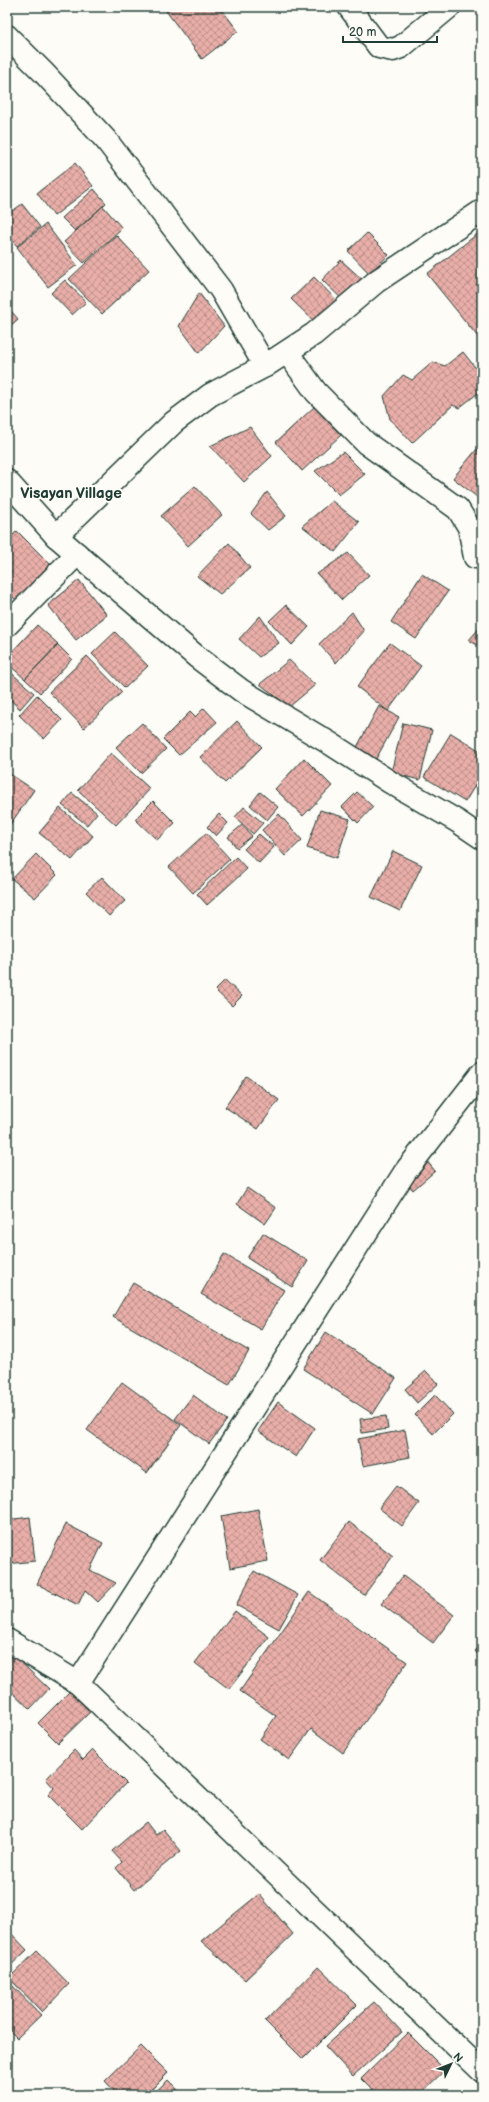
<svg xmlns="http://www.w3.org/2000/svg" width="489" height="2102" font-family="'Balsamiq Sans',sans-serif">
	<defs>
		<pattern id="building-cross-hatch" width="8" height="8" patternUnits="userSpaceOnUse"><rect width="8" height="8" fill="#e9aea8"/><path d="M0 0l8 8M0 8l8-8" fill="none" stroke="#bc8f8a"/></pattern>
	</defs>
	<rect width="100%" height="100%" fill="#fdfcf7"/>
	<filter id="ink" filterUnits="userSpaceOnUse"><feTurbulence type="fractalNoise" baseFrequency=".025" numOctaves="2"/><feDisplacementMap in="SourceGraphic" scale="8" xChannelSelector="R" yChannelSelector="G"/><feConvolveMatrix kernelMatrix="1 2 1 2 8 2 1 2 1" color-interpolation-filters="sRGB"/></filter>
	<g filter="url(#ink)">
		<g fill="url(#building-cross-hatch)" stroke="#1f3d34">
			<path d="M163 7H220L238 31 202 59Z"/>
			<path d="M75 163 93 186 54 216 37 193Z"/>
			<path d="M94 189 106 203 75 231 62 218Z"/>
			<path d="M22 204 40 227 17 246 7 234V215Z"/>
			<path d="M103 206 122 228 84 263 64 242Z"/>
			<path d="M46 224 77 265 48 287 17 247Z"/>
			<path d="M482 230V342L427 274Z"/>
			<path d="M367 233 389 255 369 273 348 251Z"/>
			<path d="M116 235 149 270 102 314 69 279Z"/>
			<path d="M341 260 366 283 346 303 322 280Z"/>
			<path d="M314 277 341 305 319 326 291 299Z"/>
			<path d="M65 280 86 302 72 315 51 293Z"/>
			<path d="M199 293 224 326 199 353 179 326Z"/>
			<path d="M7 306 18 319 7 329Z"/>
			<path d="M463 352 482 376V390L459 408 453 405 412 443 390 419 384 396 403 375 412 380 433 362 445 366Z"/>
			<path d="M314 407 341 435 302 471 276 442Z"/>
			<path d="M250 427 272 456 244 482 210 446Z"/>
			<path d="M477 449 482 453V501L453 478Z"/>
			<path d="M343 452 365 474 339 495 315 471Z"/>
			<path d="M195 486 222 515 188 546 161 516Z"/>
			<path d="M267 492 286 516 268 530 251 514Z"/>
			<path d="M332 501 359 522 335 552 302 526Z"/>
			<path d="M17 531 52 566 17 601 7 591V541Z"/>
			<path d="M229 543 250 568 220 594 197 576Z"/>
			<path d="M348 553 369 575 342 600 317 574Z"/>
			<path d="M422 574 448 591 416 639 391 622Z"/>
			<path d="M79 580 107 615 76 640 48 605Z"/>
			<path d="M286 605 309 627 292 645 269 621Z"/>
			<path d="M352 612 364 631 336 663 319 644Z"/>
			<path d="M260 616 279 643 259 657 239 639Z"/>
			<path d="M37 625 58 644 25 679 7 663V657Z"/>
			<path d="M482 625V648L469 640Z"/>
			<path d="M115 632 148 666 125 688 92 654Z"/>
			<path d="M390 643 421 666 388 711 357 687Z"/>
			<path d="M58 645 72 659 40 693 25 679Z"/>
			<path d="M87 656 122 692 84 728 49 692Z"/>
			<path d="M289 660 315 685 289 707 260 684Z"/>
			<path d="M7 669 34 693 20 709 7 697Z"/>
			<path d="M37 695 62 720 44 739 19 715Z"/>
			<path d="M379 706 399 717 376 759 356 749Z"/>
			<path d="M204 708 217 722 179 755 163 739 190 712 195 717Z"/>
			<path d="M237 721 262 747 225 783 200 757Z"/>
			<path d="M142 723 166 749 141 773 116 747Z"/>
			<path d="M403 723 432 730 420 780 391 773Z"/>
			<path d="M451 733 482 752V774L465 802 424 777Z"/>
			<path d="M111 753 150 789 116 825 78 790Z"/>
			<path d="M304 758 332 786 303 816 275 789Z"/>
			<path d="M7 772 34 790 7 829Z"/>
			<path d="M260 792 278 807 267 820 250 805Z"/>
			<path d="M357 792 373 807 358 823 342 807Z"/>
			<path d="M72 793 97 813 87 825 62 805Z"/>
			<path d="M153 801 175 823 157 840 135 819Z"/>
			<path d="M244 807 263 823 253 834 235 817Z"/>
			<path d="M60 808 93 836 72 860 39 833Z"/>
			<path d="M320 810 350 819 337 858 307 848Z"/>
			<path d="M219 814 228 823 216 836 207 827Z"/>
			<path d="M279 814 302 840 285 856 262 830Z"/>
			<path d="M242 825 252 836 237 848 228 837Z"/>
			<path d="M206 833 230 859 193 893 169 867Z"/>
			<path d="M259 834 274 847 259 863 244 849Z"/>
			<path d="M393 851 422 865 400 911 371 897Z"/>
			<path d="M36 854 57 875 35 898 12 879Z"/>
			<path d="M236 857 247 869 207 905 197 894Z"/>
			<path d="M102 877 125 901 109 916 86 892Z"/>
			<path d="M225 980 242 996 232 1006 215 990Z"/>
			<path d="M246 1076 279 1100 258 1129 225 1107Z"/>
			<path d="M426 1160 435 1171 413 1190 403 1178Z"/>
			<path d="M247 1188 276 1208 265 1224 237 1204Z"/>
			<path d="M263 1233 308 1261 292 1287 247 1258Z"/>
			<path d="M224 1254 284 1290 261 1329 201 1294Z"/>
			<path d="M133 1283 249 1351 229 1385 113 1317Z"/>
			<path d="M326 1332 396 1378 373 1414 303 1369Z"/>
			<path d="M426 1371 438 1384 417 1403 405 1389Z"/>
			<path d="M122 1382 181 1425 147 1473 87 1430Z"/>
			<path d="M193 1395 227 1420 209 1444 175 1419Z"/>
			<path d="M435 1395 453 1414 433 1434 415 1415Z"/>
			<path d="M278 1402 315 1428 296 1457 258 1431Z"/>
			<path d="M386 1416 388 1429 362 1433 360 1419Z"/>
			<path d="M405 1430 410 1457 363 1466 358 1439Z"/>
			<path d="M396 1486 419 1503 402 1526 379 1508Z"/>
			<path d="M258 1509 268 1561 230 1568 221 1516Z"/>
			<path d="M30 1517 35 1561 7 1564V1520Z"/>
			<path d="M349 1522 393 1556 364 1595 320 1560Z"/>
			<path d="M66 1524 103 1543 90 1570 116 1583 98 1602 85 1590 78 1605 37 1584Z"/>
			<path d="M254 1571 298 1595 279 1629 236 1605Z"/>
			<path d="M403 1576 454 1615 433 1643 381 1604Z"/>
			<path d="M309 1592 407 1662 343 1753 311 1729 289 1760 260 1739 276 1716 240 1691Z"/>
			<path d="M235 1611 269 1637 229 1689 195 1663Z"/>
			<path d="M482 1644V1659L475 1651Z"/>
			<path d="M11 1653 49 1689 30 1709 7 1687V1657Z"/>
			<path d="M70 1691 90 1712 58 1743 38 1723Z"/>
			<path d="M74 1750 83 1760 93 1750 126 1783 82 1829 48 1795 54 1788 46 1779Z"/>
			<path d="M146 1822 156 1835 163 1829 181 1851 134 1890 116 1868 122 1862 112 1851Z"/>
			<path d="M259 1894 293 1934 245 1980 201 1941Z"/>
			<path d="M7 1929 27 1950 9 1967 7 1965Z"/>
			<path d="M37 1951 69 1984 42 2012 9 1978Z"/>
			<path d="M318 1967 357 2005 303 2059 265 2021Z"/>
			<path d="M7 1980 41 2015 17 2038 7 2028Z"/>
			<path d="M374 2002 402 2032 353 2076 325 2046Z"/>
			<path d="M408 2033 445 2070 419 2095H377L361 2079Z"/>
			<path d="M141 2046 168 2073 146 2095H118L105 2081Z"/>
			<path d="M168 2080 183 2095H152Z"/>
		</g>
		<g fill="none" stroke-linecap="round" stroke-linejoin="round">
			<g stroke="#1f3d34" stroke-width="25">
				<g id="minor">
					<path d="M349 7 379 47 393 50 401 47 449 7"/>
					<path d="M7 36 43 72 106 140 221 290 265 366"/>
					<path d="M287 352 316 392 366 443 458 509 469 527 475 557"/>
					<path d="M7 481 56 536 197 657 242 691 331 744 390 782 457 821 482 838"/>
					<path d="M56 536 174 422 210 395 265 366 314 334 377 281 482 211"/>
					<path d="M7 625 77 554"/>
					<path d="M7 1640 78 1683 482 2071"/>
					<path d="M78 1683 405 1172 482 1073"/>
				</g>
			</g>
			<use href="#minor" stroke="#fdfcf7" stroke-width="22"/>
		</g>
	</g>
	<g text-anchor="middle" stroke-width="4" stroke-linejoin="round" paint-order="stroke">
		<g font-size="15" font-weight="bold" fill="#1f3d34" stroke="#fdfcf7">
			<text x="71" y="498">Visayan Village</text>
		</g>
	</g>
	<rect width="489" height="2102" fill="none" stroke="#fdfcf7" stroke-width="24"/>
	<rect x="12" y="12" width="465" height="2078" fill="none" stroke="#1f3d34" stroke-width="1.5" filter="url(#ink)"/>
	<g transform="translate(451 2064) rotate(47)" stroke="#fdfcf7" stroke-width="3" paint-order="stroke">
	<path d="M0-3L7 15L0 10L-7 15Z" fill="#1f3d34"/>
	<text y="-6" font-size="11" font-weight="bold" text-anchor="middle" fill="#1f3d34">N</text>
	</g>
	<path d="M343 36v6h94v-6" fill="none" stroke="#1f3d34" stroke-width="2"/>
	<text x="349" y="36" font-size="12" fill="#1f3d34" stroke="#fdfcf7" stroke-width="3" paint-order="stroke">20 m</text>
</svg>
